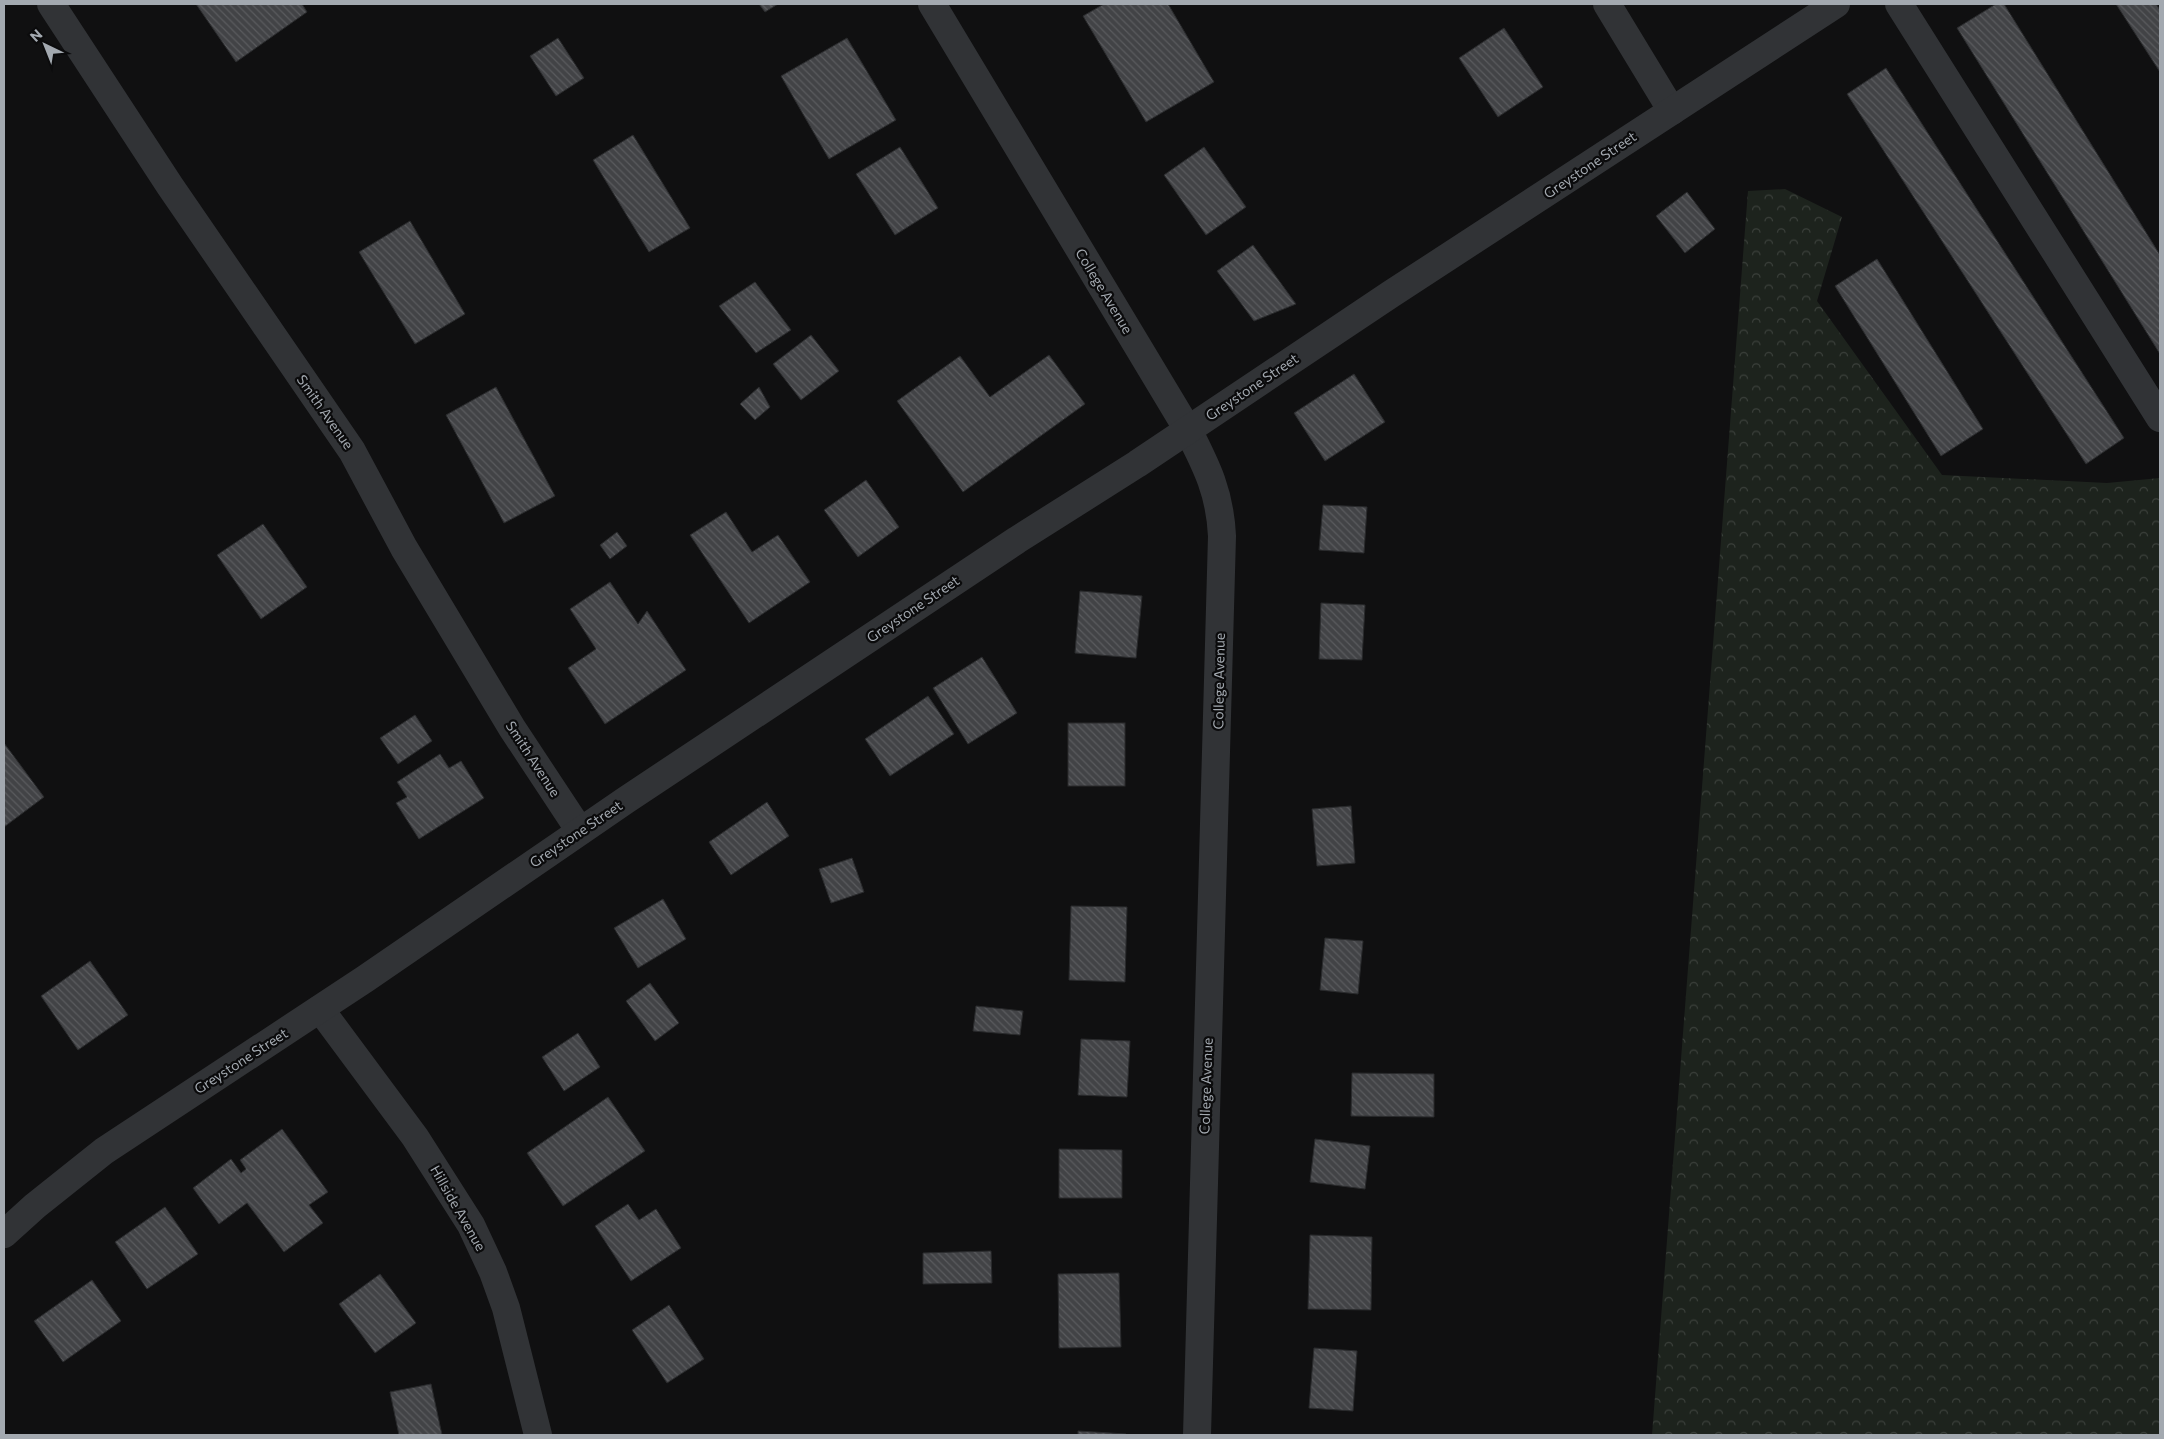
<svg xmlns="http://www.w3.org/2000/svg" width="2164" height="1439" font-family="Commissioner,sans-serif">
	<defs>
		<pattern id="forest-crowns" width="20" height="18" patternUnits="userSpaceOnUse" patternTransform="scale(1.25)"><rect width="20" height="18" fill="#1d231d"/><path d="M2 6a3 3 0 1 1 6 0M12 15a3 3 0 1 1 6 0" fill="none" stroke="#3b403b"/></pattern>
		<pattern id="building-back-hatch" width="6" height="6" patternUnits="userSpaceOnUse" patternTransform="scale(1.25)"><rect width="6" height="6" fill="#424346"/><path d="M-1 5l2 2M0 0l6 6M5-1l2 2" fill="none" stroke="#5a5b5e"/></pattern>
	</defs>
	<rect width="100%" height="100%" fill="#101011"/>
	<path fill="url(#forest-crowns)" d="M1785 189 1842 217 1817 301 1942 475 2107 483 2160 478V1435H1652L1748 191Z"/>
	<g fill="url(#building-back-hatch)" stroke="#2a2b2d">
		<path d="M196 4H302L307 12 236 62Z"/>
		<path d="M759 4H778L765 12Z"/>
		<path d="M1104 4H1168L1214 82 1146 122 1083 16Z"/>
		<path d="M1996 4H2004L2160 255V354L1957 28Z"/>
		<path d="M2116 4H2156L2160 10V72Z"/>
		<path d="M1504 28 1543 87 1498 117 1459 58Z"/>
		<path d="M558 38 584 78 556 96 530 56Z"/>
		<path d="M847 38 896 120 829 159 781 76Z"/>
		<path d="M1886 68 2124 438 2086 464 1847 94Z"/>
		<path d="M633 135 690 228 649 252 593 160Z"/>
		<path d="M900 147 938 208 895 235 856 174Z"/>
		<path d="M1204 147 1246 207 1206 235 1164 175Z"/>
		<path d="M1687 192 1715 229 1685 253 1656 216Z"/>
		<path d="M410 221 465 314 415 344 359 252Z"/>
		<path d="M1253 245 1296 304 1254 321 1217 271Z"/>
		<path d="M1877 259 1983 429 1941 456 1835 286Z"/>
		<path d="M755 282 791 330 756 353 719 306Z"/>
		<path d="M811 335 839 371 801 400 773 364Z"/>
		<path d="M1049 355 1085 404 963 492 897 401 960 356 990 397Z"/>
		<path d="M1354 374 1385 422 1325 461 1294 413Z"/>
		<path d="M496 387 555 496 504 523 446 415Z"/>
		<path d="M759 387 770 407 755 420 740 404Z"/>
		<path d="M866 480 899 527 858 557 824 510Z"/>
		<path d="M1323 505 1367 507 1364 553 1319 550Z"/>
		<path d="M726 512 752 552 778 535 810 582 749 623 690 535Z"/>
		<path d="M263 524 307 587 261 619 217 555Z"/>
		<path d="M617 532 627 546 610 559 600 545Z"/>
		<path d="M610 582 638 624 647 611 686 670 605 724 568 668 596 649 570 609Z"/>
		<path d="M1080 591 1142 596 1136 658 1075 653Z"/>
		<path d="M1321 603 1365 605 1362 660 1319 659Z"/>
		<path d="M982 657 1017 713 968 744 933 688Z"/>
		<path d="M928 696 954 734 890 776 865 739Z"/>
		<path d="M415 715 432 741 398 764 380 738Z"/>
		<rect x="1068" y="723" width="57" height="63"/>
		<path d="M4 743 44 797 4 827Z"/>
		<path d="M440 754 449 768 461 761 484 798 419 839 396 803 407 797 397 782Z"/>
		<path d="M767 802 789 836 731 875 709 842Z"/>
		<path d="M1351 806 1355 863 1317 866 1312 809Z"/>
		<path d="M852 858 864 892 831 903 819 869Z"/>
		<path d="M663 899 686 939 638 968 614 928Z"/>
		<path d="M1071 906 1127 907 1125 982 1069 980Z"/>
		<path d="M1325 938 1363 941 1358 994 1320 990Z"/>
		<path d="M90 961 128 1015 78 1050 41 996Z"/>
		<path d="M650 983 679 1023 655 1041 626 1001Z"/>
		<path d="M976 1006 1023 1011 1020 1035 973 1031Z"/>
		<path d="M578 1033 600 1067 564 1091 542 1057Z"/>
		<path d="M1081 1039 1130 1041 1127 1097 1078 1095Z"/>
		<path d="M1352 1073 1434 1074V1117L1351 1116Z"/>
		<path d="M608 1097 645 1151 563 1206 527 1153Z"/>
		<path d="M282 1129 328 1192 309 1205 323 1223 284 1252 247 1203 219 1224 193 1188 231 1159 241 1173 246 1169 240 1160Z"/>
		<path d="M1315 1139 1370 1146 1365 1189 1310 1182Z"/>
		<path d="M1059 1149 1122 1150V1198H1059Z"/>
		<path d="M628 1204 639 1220 656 1209 681 1248 631 1281 595 1226Z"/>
		<path d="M165 1207 198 1254 147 1289 115 1242Z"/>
		<path d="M1310 1235 1372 1237 1371 1310 1308 1309Z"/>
		<path d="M991 1251 992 1283 923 1284V1253Z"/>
		<path d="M1119 1273 1121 1347 1059 1348 1058 1274Z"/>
		<path d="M380 1274 416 1323 375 1353 339 1304Z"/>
		<path d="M92 1280 121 1321 63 1362 34 1321Z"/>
		<path d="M669 1305 704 1359 667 1383 632 1330Z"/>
		<path d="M1314 1348 1357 1351 1353 1411 1309 1408Z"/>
		<path d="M431 1384 442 1435H399L390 1392Z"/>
		<path d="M1078 1431 1126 1434V1435H1078Z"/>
	</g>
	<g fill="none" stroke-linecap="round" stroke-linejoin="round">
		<g stroke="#313336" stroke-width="28">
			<path d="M51 4 170 186 352 451 404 548 512 728 580 831"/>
			<path d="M932 4 1188 430C1207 467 1220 493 1222 536L1197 1435"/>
			<path d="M1607 4 1672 111"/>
			<path d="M1899 4 2160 418"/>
			<path d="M320 1009 415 1137 471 1225 493 1272 506 1308 538 1435"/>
			<path d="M4 1234 35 1206 104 1151 365 979 626 800 1017 540 1137 464 1391 294 1836 4"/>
		</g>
	</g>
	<g text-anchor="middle" stroke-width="4.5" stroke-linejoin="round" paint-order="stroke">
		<g font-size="14" fill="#a3a9b0" stroke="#0b0b0c">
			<text transform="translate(1590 165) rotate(-34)" y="5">Greystone Street</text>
			<text transform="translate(1104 291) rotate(59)" y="5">College Avenue</text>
			<text transform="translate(1252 387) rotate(-34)" y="5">Greystone Street</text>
			<text transform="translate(325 412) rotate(55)" y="5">Smith Avenue</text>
			<text transform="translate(913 609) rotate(-34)" y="5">Greystone Street</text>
			<text transform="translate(1219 681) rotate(-89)" y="5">College Avenue</text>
			<text transform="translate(533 759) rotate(57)" y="5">Smith Avenue</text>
			<text transform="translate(576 834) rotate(-34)" y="5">Greystone Street</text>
			<text transform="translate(241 1061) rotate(-33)" y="5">Greystone Street</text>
			<text transform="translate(1206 1086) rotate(-88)" y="5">College Avenue</text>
			<text transform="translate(458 1208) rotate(60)" y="5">Hillside Avenue</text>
		</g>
	</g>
	<rect width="2164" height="1439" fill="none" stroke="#a3a9b0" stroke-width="10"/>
	<g transform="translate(45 45) rotate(317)" stroke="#0b0b0c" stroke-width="4" paint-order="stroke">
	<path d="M0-4L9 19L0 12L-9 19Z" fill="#a3a9b0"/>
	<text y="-8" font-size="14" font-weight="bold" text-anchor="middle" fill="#a3a9b0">N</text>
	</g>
</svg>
